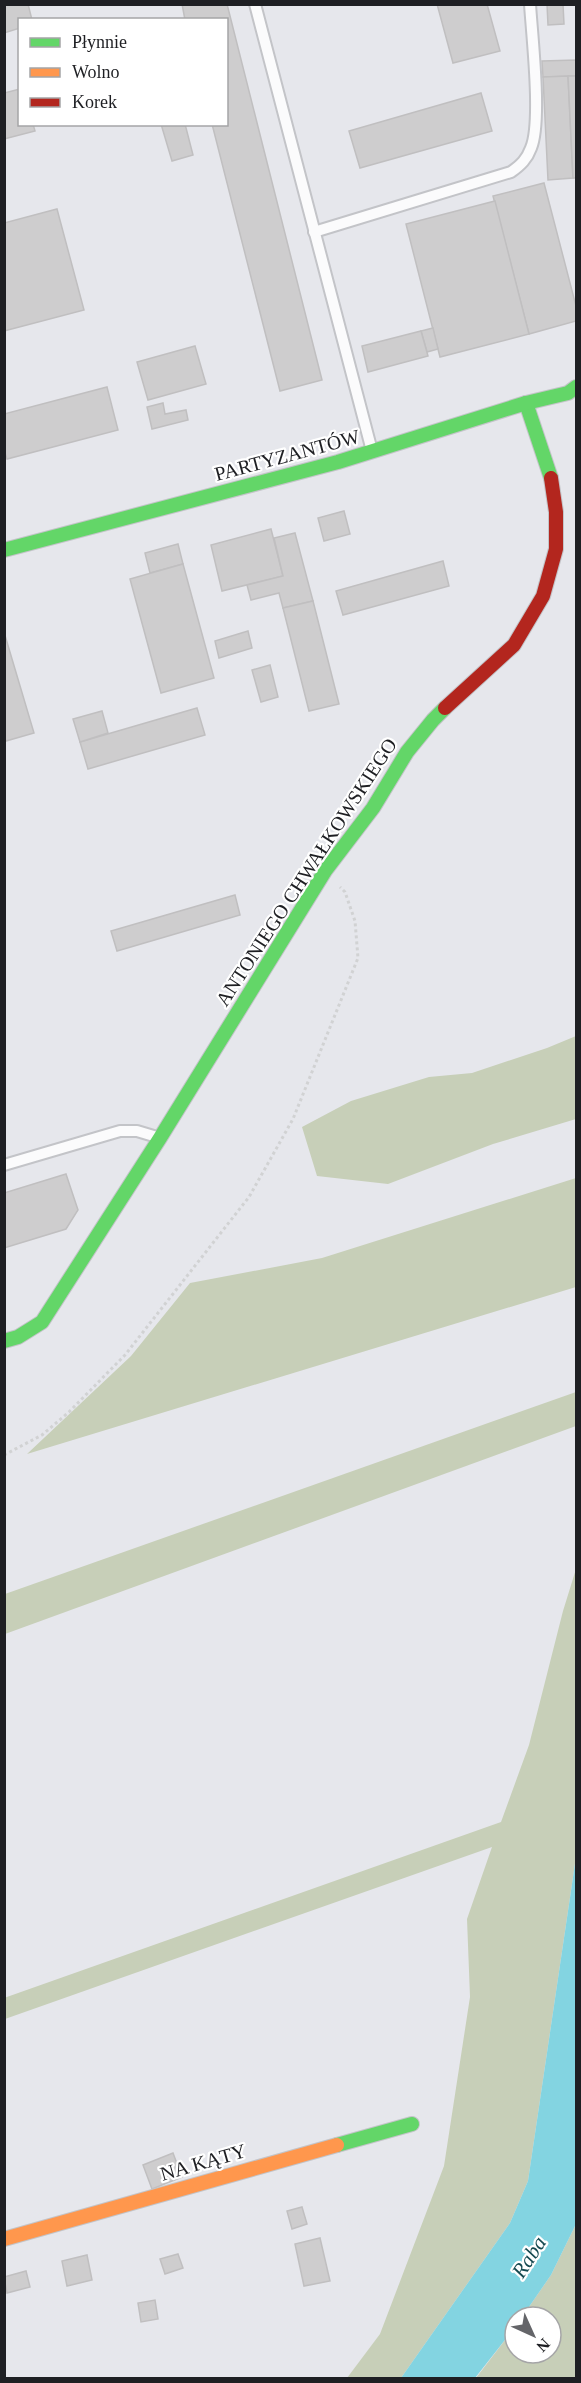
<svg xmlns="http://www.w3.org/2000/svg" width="581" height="2383" font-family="Georgia,serif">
	<rect width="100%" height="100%" fill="#e6e7ec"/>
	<g fill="#c7cfb8">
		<path d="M576 1036V1119L493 1144 388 1184 317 1176 302 1127 351 1101 429 1077 472 1073 547 1048Z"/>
		<path d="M576 1178V1287L27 1454 131 1356 190 1283 322 1258Z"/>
		<path d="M576 1392V1426L5 1634V1594Z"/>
		<path d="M576 1569V1857L528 2181 510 2223 401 2378H347L380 2334 444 2166 470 1997 467 1919 492 1847 5 2019 4 1998 501 1822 529 1745 563 1611Z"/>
		<path d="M576 2224V2378H476L515 2327V2353H551V2317H522L551 2275Z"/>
	</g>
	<path fill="#83d4e1" d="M576 1857V2224L551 2275 522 2317H515V2327L475 2378H401L510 2223 528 2181Z"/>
	<g fill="#cecdce" stroke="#c0bfc0" stroke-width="1.5">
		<path d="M4 4H28L32 20H20V28L4 33Z"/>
		<path d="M182 4H227L322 380 280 391 212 124H226V20H185Z"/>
		<path d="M437 4H487L500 51 453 63Z"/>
		<path d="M547 4H563L564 24 548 25Z"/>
		<path d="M576 60V76L543 77 542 61Z"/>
		<path d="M568 76 573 178 548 180 543 77Z"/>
		<path d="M568 76H576V178H573Z"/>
		<path d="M20 89V124H33L35 131 4 139V93Z"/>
		<path d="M481 93 492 131 360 168 349 131Z"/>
		<path d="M161 124H185L193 155 172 161Z"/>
		<path d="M544 183 576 306V321L529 334 493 196Z"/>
		<path d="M495 201 529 334 440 357 406 224Z"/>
		<path d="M57 209 84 310 4 331V223Z"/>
		<path d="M433 328 438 349 427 352 421 331Z"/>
		<path d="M421 331 428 356 368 372 362 346Z"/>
		<path d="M195 346 206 384 148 400 137 362Z"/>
		<path d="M107 387 118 430 7 459 4 450V414Z"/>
		<path d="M163 403 165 414 186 410 188 420 152 429 147 407Z"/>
		<path d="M344 511 350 534 324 541 318 518Z"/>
		<path d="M271 529 283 576 222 591 211 545Z"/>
		<path d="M295 533 313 601 283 608 279 593 251 600 247 585 283 576 274 538Z"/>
		<path d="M178 544 183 564 150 573 145 553Z"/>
		<path d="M443 561 449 586 343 615 336 591Z"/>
		<path d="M183 564 214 678 161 693 130 579Z"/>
		<path d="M313 601 339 704 309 711 283 608Z"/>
		<path d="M248 631 252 648 219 658 215 641Z"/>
		<path d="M4 632 34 733 6 741 4 736Z"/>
		<path d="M270 665 278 697 261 702 252 670Z"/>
		<path d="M197 708 205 735 88 769 80 742Z"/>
		<path d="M102 711 108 733 80 742 73 719Z"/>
		<path d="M235 895 240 915 117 951 111 931Z"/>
		<path d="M66 1174 78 1210 66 1229 4 1248V1193Z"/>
		<path d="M173 2153 182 2177 152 2189 143 2165Z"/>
		<path d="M302 2207 307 2224 292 2229 287 2211Z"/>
		<path d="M320 2238 330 2281 304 2286 295 2244Z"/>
		<path d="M178 2254 183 2268 165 2274 160 2259Z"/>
		<path d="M87 2255 92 2280 67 2286 62 2261Z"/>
		<path d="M26 2271 30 2287 7 2293 4 2277Z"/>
		<path d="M155 2300 158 2319 141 2322 138 2303Z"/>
	</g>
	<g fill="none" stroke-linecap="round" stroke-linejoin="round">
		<g stroke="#c3c4c8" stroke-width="14">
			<g id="lane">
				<path d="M255 4 372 451"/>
				<path d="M314 232 511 172C521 165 527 159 531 148 542 122 532 36 530 4"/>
				<path d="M4 1165 120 1131H137L157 1137"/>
			</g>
		</g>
		<g stroke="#c3c4c8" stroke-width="16">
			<g id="fast">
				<path d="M526 403 551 478"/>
				<path d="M4 550 338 462 526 403 568 393 576 387"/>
				<path d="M4 1341 18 1337 42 1322 160 1138 325 871 373 808 407 752 433 720 445 708"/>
				<path d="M337 2145 412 2124"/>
			</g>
		</g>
		<g stroke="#c3c4c8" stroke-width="16">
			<path id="slow" d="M4 2239 337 2145"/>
		</g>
		<g stroke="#c3c4c8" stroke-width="16">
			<path id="jam" d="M445 708 514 645 543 596 556 549V512L551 478"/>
		</g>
		<path stroke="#d1d2d3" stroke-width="3" stroke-dasharray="3 3" stroke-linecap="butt" d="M4 1455 42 1435 69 1412 125 1355 249 1197 293 1119 358 958 355 921 345 892 340 887"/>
		<use href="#lane" stroke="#fbfbfc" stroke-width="10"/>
		<use href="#fast" stroke="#63d668" stroke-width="14"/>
		<use href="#slow" stroke="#ff974d" stroke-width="14"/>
		<use href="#jam" stroke="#b3261e" stroke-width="14"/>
	</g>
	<g text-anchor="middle" stroke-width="4.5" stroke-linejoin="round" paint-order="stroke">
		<g font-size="20" fill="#1e1f23" stroke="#fff">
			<text transform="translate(287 455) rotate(-15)" y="7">PARTYZANTÓW</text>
			<text transform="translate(306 872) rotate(-57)" y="7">ANTONIEGO CHWAŁKOWSKIEGO</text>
			<text transform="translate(203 2162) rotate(-16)" y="7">NA KĄTY</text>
		</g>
		<g font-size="21" font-style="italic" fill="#154950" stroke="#fff">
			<text transform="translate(529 2257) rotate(-57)" y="7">Raba</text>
		</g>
	</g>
	<rect width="581" height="2383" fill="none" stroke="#1e1f23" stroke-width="12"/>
	<rect x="18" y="18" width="210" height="108" fill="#ffffff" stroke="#a5a5a7" stroke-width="1.5"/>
	<rect x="30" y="38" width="30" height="9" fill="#63d668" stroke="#a5a5a7" stroke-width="1.5"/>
	<text x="72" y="48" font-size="18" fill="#1e1f23">Płynnie</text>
	<rect x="30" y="68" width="30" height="9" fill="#ff974d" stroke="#a5a5a7" stroke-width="1.5"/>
	<text x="72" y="78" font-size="18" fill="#1e1f23">Wolno</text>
	<rect x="30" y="98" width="30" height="9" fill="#b3261e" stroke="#a5a5a7" stroke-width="1.5"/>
	<text x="72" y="108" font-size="18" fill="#1e1f23">Korek</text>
	<g transform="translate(533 2335) rotate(135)"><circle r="28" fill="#ffffff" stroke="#a5a5a7" stroke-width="1.5"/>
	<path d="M0-4.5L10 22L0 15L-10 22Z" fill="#646569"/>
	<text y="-9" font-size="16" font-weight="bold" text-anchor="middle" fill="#1e1f23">N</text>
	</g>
</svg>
